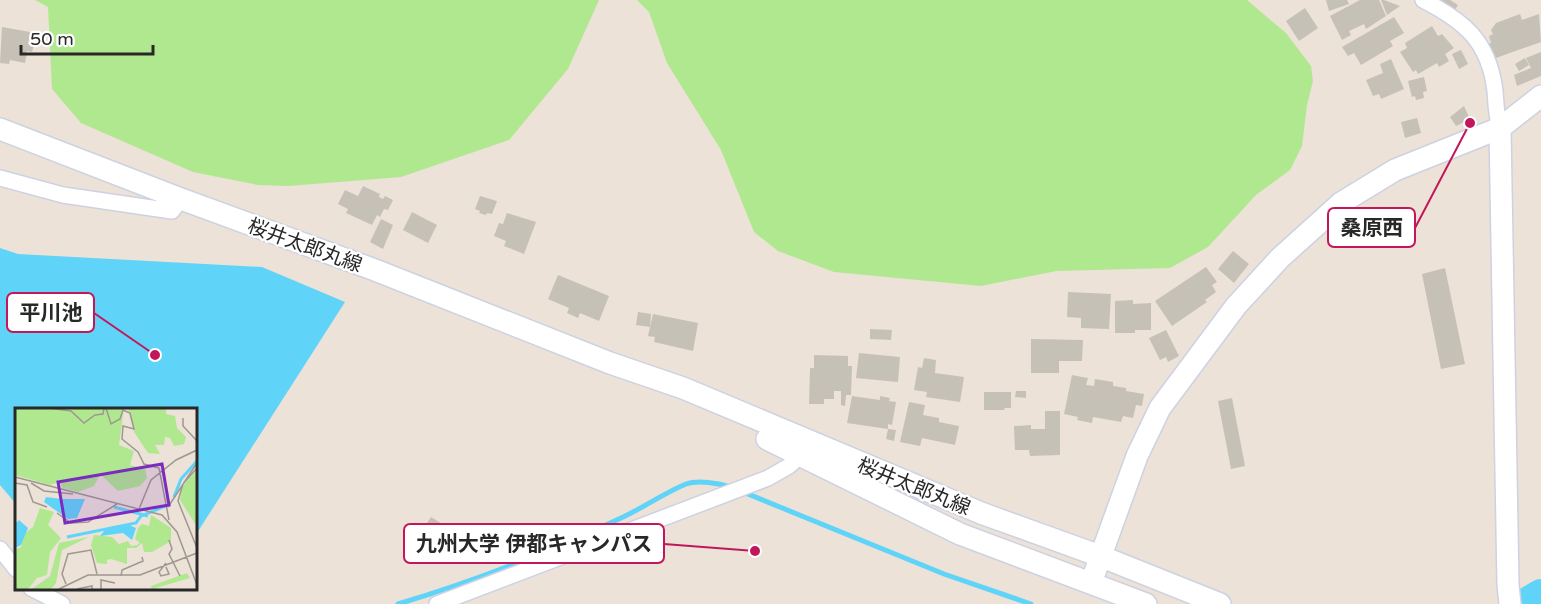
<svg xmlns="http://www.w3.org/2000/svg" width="1541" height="604" font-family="'Varela Round','Noto Sans JP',sans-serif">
	<rect width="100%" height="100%" fill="#ece2d7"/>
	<g fill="#b0e88f">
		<path d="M35 0H599L568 69 509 140 401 177 289 186 258 185 193 172 81 123 52 89 48 7Z"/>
		<path d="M637 0H1247L1286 33 1311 66 1313 81 1307 105 1302 146 1290 170 1256 195 1208 247 1170 268 1056 271 981 286 834 272 778 251 754 232 721 150 667 63 649 12Z"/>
	</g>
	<path fill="#60d4f8" d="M0 248 18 254 262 267 345 302 195 536V409H16V504L0 485Z"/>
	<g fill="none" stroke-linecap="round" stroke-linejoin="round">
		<g stroke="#60d4f8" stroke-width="5">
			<path d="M743 492 944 574 1031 604"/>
			<path d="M398 604C475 581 549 552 621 518 643 508 664 493 686 484 698 480 719 483 731 487"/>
		</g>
		<path stroke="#60d4f8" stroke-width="32" d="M1526 604 1541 595"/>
	</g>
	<g fill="#c6c1b7">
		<path d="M1326 0H1347L1349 4 1329 11Z"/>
		<path d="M1360 0H1379L1386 16 1366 29 1364 24 1349 31 1351 35 1342 40 1330 16Z"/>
		<path d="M1381 0H1384L1400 6 1387 15Z"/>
		<path d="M1438 0H1450L1458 5 1453 13Z"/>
		<path d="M1305 8 1318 28 1299 41 1286 21Z"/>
		<path d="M1520 14 1522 20 1539 14 1541 42 1493 59 1488 44 1491 43 1489 36 1493 34 1491 30 1496 23Z"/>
		<path d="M1394 17 1404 33 1390 41 1393 46 1361 65 1354 53 1348 56 1342 47Z"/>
		<path d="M1432 26 1438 36 1442 34 1454 48 1445 54 1449 61 1439 67 1437 63 1418 74 1416 70 1413 72 1400 52 1407 48 1405 43Z"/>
		<path d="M2 27 30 32 28 44 34 45 32 52 27 51 25 63 10 60 9 64 0 63Z"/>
		<path d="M1461 50 1468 64 1459 69 1452 54Z"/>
		<path d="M1541 52V76L1517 86 1514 75 1531 68 1526 58Z"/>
		<path d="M1525 58 1529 65 1519 71 1515 64Z"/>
		<path d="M1391 59 1404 89 1381 99 1379 94 1373 96 1366 80 1383 73 1380 64Z"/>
		<path d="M1424 77 1427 91 1423 92 1424 98 1416 100 1415 96 1412 97 1408 81Z"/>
		<path d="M1464 106 1470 119 1456 126 1450 117Z"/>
		<path d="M1417 118 1421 133 1405 138 1401 122Z"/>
		<path d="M363 186 380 194 379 197 383 199 385 196 393 200 388 210 384 209 380 217 377 215 372 225 346 213 348 209 338 204 345 190 358 196Z"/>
		<path d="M480 196 497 201 492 214 487 213 486 215 479 213 480 211 475 209Z"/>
		<path d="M412 212 437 225 428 243 403 230Z"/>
		<path d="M507 213 536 222 524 254 504 246 506 241 494 236 499 223 503 224Z"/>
		<path d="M381 219 393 225 383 249 370 242Z"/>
		<path d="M1233 251 1249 264 1234 283 1218 269Z"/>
		<path d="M1206 267 1217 282 1212 285 1216 292 1205 300 1207 302 1172 326 1155 301Z"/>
		<path d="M1445 268 1465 364 1441 369 1422 274Z"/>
		<path d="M558 275 609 296 599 321 580 313 578 318 567 313 569 308 548 299Z"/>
		<path d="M1068 292 1111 294 1109 329 1081 328V318L1067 317Z"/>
		<path d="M1133 300V304L1151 303V330H1135V333H1115V301Z"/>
		<path d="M638 312 651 314 650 327 636 325Z"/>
		<path d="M653 314 698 323 693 351 654 342 655 337 648 336Z"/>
		<path d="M870 329 892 330 891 340 870 339Z"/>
		<path d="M1166 330 1179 356 1168 362 1166 357 1160 360 1149 338Z"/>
		<path d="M1031 339 1083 340 1082 361H1059V373H1031Z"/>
		<path d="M859 353 900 357 898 382 856 378Z"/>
		<path d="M814 355 848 356V366H852L851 395H846L845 406 841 405V391H834V399H824V404H809L810 368H814Z"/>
		<path d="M924 358 936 360 935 373 964 377 960 402 926 397 927 392 914 390 918 367 922 368Z"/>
		<path d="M1072 375 1088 378 1086 385 1094 386 1095 379 1113 382V386L1126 388V391L1144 394 1142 406 1136 405 1133 418 1123 416 1121 422 1093 417 1092 423 1077 420 1078 417 1064 414Z"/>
		<path d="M1016 391H1026V398L1015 397Z"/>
		<path d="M984 392H1011V408H1005L1004 410H984Z"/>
		<path d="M852 396 880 400V396L890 398 889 401 896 402 892 425 888 424V429L847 423Z"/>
		<path d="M1232 398 1245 466 1231 469 1218 401Z"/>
		<path d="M909 402 925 405 923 415 939 418V422L959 426 955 445 922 438 920 446 900 442Z"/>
		<path d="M1045 411H1060V455L1030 456 1029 450H1015L1014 426 1031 425V429H1045Z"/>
		<path d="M888 429 896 430 894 441 886 439Z"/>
		<path d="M431 517 452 530 431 562 410 548Z"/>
	</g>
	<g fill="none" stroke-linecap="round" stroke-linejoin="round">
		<g stroke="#cdd2e2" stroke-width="18">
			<g id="street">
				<path d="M1423 0C1464 21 1489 41 1495 91 1496 104 1496 115 1500 128"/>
				<path d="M0 178 63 195 172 211 181 199"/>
				<path d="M0 549 16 569"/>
				<path d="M31 588 62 604"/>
				<path d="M437 604 768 478 789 466 807 450"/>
			</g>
		</g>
		<g stroke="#cdd2e2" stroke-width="24">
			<g id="secondary">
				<path d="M1500 128 1508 585 1510 604"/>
				<path d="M0 129 181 199 375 270 610 363 683 388 981 513 1100 556 1220 604"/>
				<path d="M767 439 960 534 1146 604"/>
				<path d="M1091 583 1137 456 1160 408 1236 306 1280 258 1341 203 1395 170 1500 128 1541 96"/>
			</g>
		</g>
		<use href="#street" stroke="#fff" stroke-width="15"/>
		<use href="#secondary" stroke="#fff" stroke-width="21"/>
	</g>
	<g text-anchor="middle" stroke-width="4.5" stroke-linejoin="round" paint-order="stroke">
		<g font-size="20" fill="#282828" stroke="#fff">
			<text transform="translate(305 245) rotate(20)" y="7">桜井太郎丸線</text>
			<text transform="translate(914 486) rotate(22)" y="7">桜井太郎丸線</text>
		</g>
	</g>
	<g transform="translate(15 408)">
		<rect width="182" height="182" fill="#ece2d7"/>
		<path d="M0 0H109L104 37 119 43 115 57 130 61 132 70 125 78 103 83 85 66 79 78 63 84 48 80 44 74 35 77 0 67ZM113 0H151V6L160 8 162 20 171 29 169 36 159 38 155 30 150 29 149 37H140L145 46 133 45 119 24ZM181 63V117L165 92 167 79ZM25 100 39 104 33 117 46 130 35 144 32 167 22 170 13 181H0V142L6 139 9 126 18 119ZM136 107 156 120V133L137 144H129L127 135 121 140H112V156L96 151 92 152V156L82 155 76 137 79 127 97 129 104 136 113 133 116 138 122 137 125 135 120 131 123 120 127 116 134 118ZM74 129 47 142 41 175 36 181H17L35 168 44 135ZM172 165 175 170 137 181 136 178Z" fill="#b0e88f"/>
		<path d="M31 89 47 91H70L62 110 53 111 29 94ZM4 112 13 120 6 137 0 140V116ZM114 117 121 120 117 132 108 125 85 128 90 122Z" fill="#60d4f8"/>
		<path fill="none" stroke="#60d4f8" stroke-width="3" d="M159 89 166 71 182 53M99 99 133 108M52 129 121 115 126 108 153 97"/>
		<path fill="none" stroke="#9e9891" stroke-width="1.5" d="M34 0 56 3 69 15 80 7 88 6 89 0M91 0 96 16 105 11 108 2 115 5 119 21 108 18 107 31 123 44 129 56 144 60 154 112M168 10V18L182 33M182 60 168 76 163 93 182 140M0 69 147 107 162 124 182 177M0 75 12 77 18 94 32 99M16 75 29 83 58 86M153 99 182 55M124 101 136 72 161 52 182 42M42 105 56 115 73 114 102 96M154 132 157 141 154 146 165 168M151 155 144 164 146 168 154 166 151 159M106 168 107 162 128 153 127 149M51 176 47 166 53 146 76 142 82 166M44 181 73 167H125L182 145M62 181 77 178V181M86 181V172L100 175"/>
		<path fill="#7b2cbf" fill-opacity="0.15" stroke="#7b2cbf" stroke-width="3" d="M147 56 154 97 50 115 43 74Z"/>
		<rect width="182" height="182" fill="none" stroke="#282828" stroke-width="3"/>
	</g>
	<path fill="none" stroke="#c2185b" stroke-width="2" d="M1470 123L1415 228M155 355L94 313M755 551L664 544"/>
	<g fill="#c2185b" stroke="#fff" stroke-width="2">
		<circle cx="1470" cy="123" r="6"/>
		<circle cx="155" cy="355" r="6"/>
		<circle cx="755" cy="551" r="6"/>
	</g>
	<g fill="#fff" stroke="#c2185b" stroke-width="2">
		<rect x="1328" y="208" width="87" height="39" rx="6"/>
		<rect x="7" y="293" width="87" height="39" rx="6"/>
		<rect x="404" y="524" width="260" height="39" rx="6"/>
	</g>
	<g font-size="21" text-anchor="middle" font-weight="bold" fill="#282828">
		<text x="1372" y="235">桑原西</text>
		<text x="51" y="320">平川池</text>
		<text x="534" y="551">九州大学 伊都キャンパス</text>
	</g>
	<path d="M21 45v9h132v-9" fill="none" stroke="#282828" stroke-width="3"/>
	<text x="30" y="45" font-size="18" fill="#282828" stroke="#ffffff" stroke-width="4.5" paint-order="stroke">50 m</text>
</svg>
